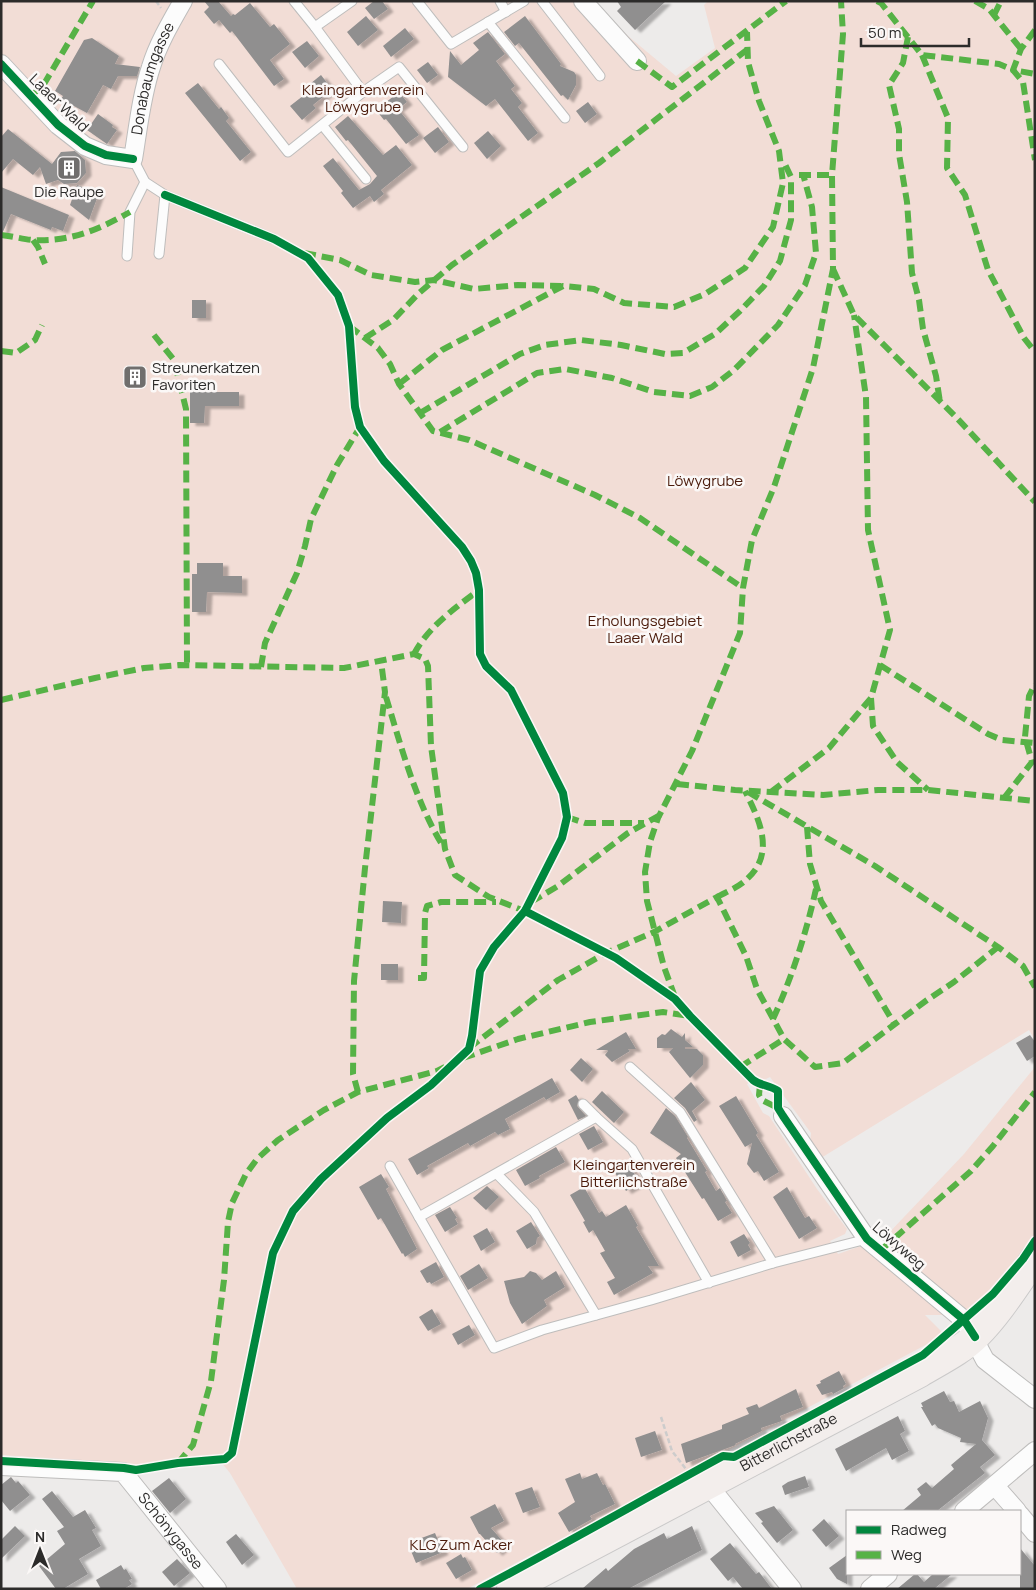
<svg xmlns="http://www.w3.org/2000/svg" width="1036" height="1590" font-family="Manrope,sans-serif">
	<defs>
		<filter id="shadow"><feDropShadow dx="5.5" dy="3" stdDeviation="1" flood-color="#0004"/></filter>
	</defs>
	<rect width="100%" height="100%" fill="#edebea"/>
	<path fill="#f2ddd6" d="M1 1H594L628 36 676 76 715 48 704 5 708 1H1035V1040L1029 1030 821 1158 810 1144 811 1133 770 1077 764 1080 758 1078 747 1084 763 1113 769 1116 817 1189 847 1229 845 1234 830 1241 838 1254 884 1238 964 1154 1035 1067V1234L1027 1246 968 1315H925L944 1334 933 1341 467 1589H297L230 1473 221 1462 181 1465 153 1471 152 1466 1 1455Z"/>
	<g fill="#908f8f" filter="url(#shadow)">
		<path d="M204 1H218L231 16 233 14 235 15 250 3 270 27 274 24 290 44 270 60 284 79 274 86 232 31 230 33 219 20 214 24 204 12 209 7Z"/>
		<path d="M374 1H382L388 9 374 19 365 8Z"/>
		<path d="M617 1H666L635 30 617 11 621 7Z"/>
		<path d="M366 16 378 30 358 46 347 32Z"/>
		<path d="M525 16 561 64 560 66 574 72 576 75V85L568 100 563 95 561 96 519 43 515 46 504 32Z"/>
		<path d="M405 28 414 39 391 57 383 46Z"/>
		<path d="M488 32 505 54 496 61 515 86 511 89 522 103 518 107 538 133 528 141 495 99 486 106 448 77 450 51 461 65 479 50 473 43Z"/>
		<path d="M92 38 119 56 115 64 140 67 137 76H118L111 89 103 85 87 113 61 99 63 96 55 91 84 40Z"/>
		<path d="M307 41 319 56 305 68 292 52Z"/>
		<path d="M428 62 438 75 427 83 417 70Z"/>
		<path d="M321 75 328 84 325 86 329 92 313 105 316 108 302 120 290 106 308 92 305 88Z"/>
		<path d="M198 83 219 109 221 107 229 118 226 121 251 152 240 161 185 93Z"/>
		<path d="M399 92 407 102 398 109 419 135 406 144 386 119 384 120 376 110Z"/>
		<path d="M588 102 597 114 585 123 576 111Z"/>
		<path d="M98 114 113 125 112 127 117 130 107 144 87 130Z"/>
		<path d="M348 116 383 155 396 145 412 165 381 190 384 194 374 202 370 196 353 208 341 193 343 191 323 166 333 158 359 190 370 184 377 176 348 140 346 141 335 127Z"/>
		<path d="M438 127 449 142 435 153 423 138Z"/>
		<path d="M8 129 52 164 61 152 75 151 85 160 86 173 77 183 64 184 58 180 46 184 40 167 33 175 13 159 1 173V137Z"/>
		<path d="M488 131 501 146 487 159 474 143Z"/>
		<path d="M77 185 99 193 89 220 70 205Z"/>
		<path d="M1 187 69 215 63 231 52 227 51 230 11 214 1 236Z"/>
		<rect x="192" y="300" width="14" height="18"/>
		<path d="M190 383H204V392H239V406H205L204 423H190Z"/>
		<path d="M197 563H223V576H242V593L207 592 206 612H192V574H197Z"/>
		<path d="M383 901 402 902 401 923 382 922Z"/>
		<rect x="381" y="964" width="17" height="16"/>
		<path d="M671 1029 682 1037 685 1033V1040L693 1047H685V1049H697L703 1055V1065L690 1078 669 1052 673 1048H657V1038L662 1034 665 1035Z"/>
		<path d="M626 1032 636 1049H628L630 1051 612 1062 605 1055 608 1051 607 1050H596Z"/>
		<path d="M1030 1035 1035 1042V1056L1027 1061 1016 1043Z"/>
		<path d="M581 1058 593 1069 582 1082 570 1070Z"/>
		<path d="M552 1078 560 1092 546 1100 544 1097 505 1119 510 1129 498 1135 495 1132 470 1146 468 1143 427 1166 429 1168 417 1175 408 1159Z"/>
		<path d="M691 1082 705 1100 692 1111 697 1120 694 1122 685 1108 674 1098Z"/>
		<path d="M602 1091 624 1112 614 1123 592 1102Z"/>
		<path d="M576 1095 579 1100 577 1106 586 1116 578 1120 568 1100Z"/>
		<path d="M736 1096 758 1133 756 1135 779 1172 764 1181 758 1171 754 1173 747 1164 752 1143 745 1147 719 1106Z"/>
		<path d="M666 1108 675 1116 688 1137 687 1138 707 1171 705 1172 716 1191 720 1188 727 1201 725 1202 732 1213 718 1221 704 1198 702 1199 676 1158 681 1154 650 1133Z"/>
		<path d="M594 1126 603 1142 588 1150 579 1134Z"/>
		<path d="M556 1147 565 1162 539 1176 540 1178 525 1186 516 1170Z"/>
		<path d="M626 1160 640 1183 626 1191 612 1168Z"/>
		<path d="M381 1174 389 1187 386 1189 417 1249 405 1257 403 1253 402 1254 381 1218 378 1220 359 1187Z"/>
		<path d="M487 1186 499 1197 486 1210 473 1198Z"/>
		<path d="M584 1187 599 1213 602 1211 606 1217 626 1205 638 1226 636 1227 659 1266H648L653 1273 614 1295 607 1282 615 1278 600 1253 605 1251 593 1230 589 1233 583 1222 585 1221 570 1195Z"/>
		<path d="M787 1187 805 1218 809 1216 817 1228 799 1239 773 1197Z"/>
		<path d="M450 1207 457 1218 455 1219 458 1224 445 1232 435 1215Z"/>
		<path d="M531 1222 540 1236 537 1238 536 1244 527 1249 516 1231Z"/>
		<path d="M487 1228 495 1242 481 1251 473 1236Z"/>
		<path d="M744 1234 750 1243 748 1245 751 1250 738 1257 730 1242Z"/>
		<path d="M436 1262 444 1277 431 1284 430 1282 427 1283 420 1271Z"/>
		<path d="M479 1264 488 1278 468 1290 460 1276Z"/>
		<path d="M530 1271 536 1273 542 1280 556 1271 565 1287 544 1300 547 1306 522 1324 510 1303 504 1281 524 1277Z"/>
		<path d="M432 1309 441 1324 428 1331 419 1317Z"/>
		<path d="M469 1325 475 1335 458 1345 452 1334Z"/>
		<path d="M839 1371 846 1384 843 1386 844 1388 833 1394 832 1392 822 1395 816 1385 821 1383 820 1381Z"/>
		<path d="M796 1389 803 1407 780 1416 782 1421 761 1428 762 1431 735 1444 736 1445 686 1463 681 1444 722 1429V1425L749 1414 746 1408 757 1404 759 1408Z"/>
		<path d="M944 1391 950 1402 954 1401 959 1412 980 1401 988 1418 982 1440 995 1455 980 1467 985 1473 937 1511H902L921 1495 917 1489 926 1482 932 1488 954 1469 951 1465 976 1444 960 1442 961 1438 938 1428 935 1424 932 1426 921 1407H923L921 1403Z"/>
		<path d="M898 1416 905 1431 900 1434 909 1451 892 1460 886 1448 846 1471 835 1449Z"/>
		<path d="M655 1431 662 1450 641 1457 635 1438Z"/>
		<path d="M580 1473 582 1479 597 1473 603 1485 605 1484 615 1504 590 1516 592 1519 569 1532 558 1513 575 1502 565 1479Z"/>
		<path d="M805 1476 809 1487 785 1495 782 1486 788 1482Z"/>
		<path d="M11 1477 16 1483 18 1481 30 1495 10 1511 1 1500V1485Z"/>
		<path d="M169 1478 186 1499 170 1513 152 1491Z"/>
		<path d="M532 1487 540 1507 523 1513 515 1493Z"/>
		<path d="M52 1491 73 1517 85 1510 96 1528 92 1530 101 1546 79 1559 88 1574 63 1589H56L39 1566 65 1544 57 1531 64 1527 42 1499Z"/>
		<path d="M495 1504 504 1521 491 1528 506 1545 497 1553 480 1534H479L470 1517Z"/>
		<path d="M774 1506 793 1530 777 1543 761 1523 763 1522 755 1513Z"/>
		<path d="M824 1519 839 1536 826 1547 812 1530Z"/>
		<path d="M15 1526 25 1536 1 1559V1540Z"/>
		<path d="M692 1526 702 1550 628 1589H582L606 1568 608 1571 634 1549 664 1533 667 1539Z"/>
		<path d="M435 1533 443 1552 416 1563 411 1551 419 1548 416 1540Z"/>
		<path d="M236 1534 254 1555 242 1565 226 1542Z"/>
		<path d="M730 1543 756 1574 759 1572 772 1589H743L733 1577 728 1581 710 1559Z"/>
		<path d="M1020 1548 1035 1566V1589H1020Z"/>
		<path d="M461 1554 463 1558 465 1557 472 1570 456 1579 446 1563Z"/>
		<path d="M847 1555V1584L837 1579 829 1568Z"/>
		<path d="M177 1559 190 1573 174 1586 162 1572Z"/>
		<path d="M121 1565 124 1570 126 1569 132 1579 129 1580 132 1584 124 1589H101L96 1580Z"/>
		<path d="M915 1574H917L924 1582 933 1574H952L934 1589H897Z"/>
	</g>
	<g fill="none" stroke-linecap="round" stroke-linejoin="round">
		<g stroke="#bebdbc" stroke-width="11">
			<g id="lane">
				<path d="M294 1 315 27 352 1"/>
				<path d="M417 1 451 44 524 1"/>
				<path d="M500 1 506 12"/>
				<path d="M542 1 600 76"/>
				<path d="M488 22 565 118"/>
				<path d="M315 27 363 92 399 67 463 147"/>
				<path d="M219 64 288 152 363 92"/>
				<path d="M323 126 366 179"/>
				<path d="M133 159 145 182 165 195 274 239"/>
				<path d="M159 254 165 195"/>
				<path d="M127 256 130 212 145 182"/>
				<path d="M630 1067 680 1112 773 1263"/>
				<path d="M583 1104 596 1117"/>
				<path d="M390 1166 419 1217"/>
				<path d="M497 1174 534 1212 596 1315"/>
				<path d="M709 1283 632 1149 596 1117 419 1217 494 1348 542 1330 651 1300 773 1263 867 1239"/>
			</g>
		</g>
		<g stroke="#bebdbc" stroke-width="20">
			<g id="street">
				<path d="M583 1 637 61"/>
				<path id="s1" d="M1 64 58 125 85 146 106 155 133 159C138 129 141 97 151 67 158 44 171 22 183 1"/>
				<path d="M783 1116 867 1239 964 1320 985 1360 1035 1399"/>
				<path id="s2" d="M1 1466 123 1472 217 1589"/>
				<path d="M709 1486 792 1589"/>
				<path d="M995 1486 1017 1511"/>
				<path d="M964 1511 1035 1451"/>
				<path d="M1020 1515 1035 1533"/>
				<path d="M870 1589 888 1574"/>
			</g>
		</g>
		<g stroke="#cac9c9" stroke-width="30">
			<g id="primary">
				<path id="s3" d="M511 1589 920 1373C938 1362 961 1351 976 1336 999 1313 1016 1285 1035 1258"/>
			</g>
		</g>
		<g stroke="#cdcccc" stroke-width="2.5" stroke-dasharray="5 2.5" stroke-linecap="butt">
			<path d="M156 1 161 8"/>
			<path d="M661 1417 672 1451 689 1473"/>
		</g>
		<use href="#lane" stroke="#fcfcfc" stroke-width="9"/>
		<use href="#street" stroke="#fcfcfc" stroke-width="18"/>
		<use href="#primary" stroke="#f3eeec" stroke-width="28"/>
		<g stroke="#56b246" stroke-width="6" stroke-dasharray="12 6" stroke-linecap="butt">
			<path d="M877 1 881 3 922 55 999 64 1013 70 1023 82 1035 160"/>
			<path d="M975 1 989 9 1021 49"/>
			<path d="M994 15 1001 1"/>
			<path d="M1035 30 1021 49 1013 70 1035 74"/>
			<path d="M908 37 903 63 889 85 899 129V154L907 202 912 273 919 300 923 329 936 376 940 402"/>
			<path d="M922 55 948 118 947 168 965 195 988 270 1024 338 1035 352"/>
			<path d="M637 61 672 87 786 1"/>
			<path d="M30 97 44 84 93 1"/>
			<path d="M799 175H832"/>
			<path d="M1 235C12 236 22 239 32 240 70 242 98 230 130 212"/>
			<path d="M33 240 38 247 45 264"/>
			<path d="M304 253 340 260 371 275 415 282 434 280 474 289 518 285 561 286"/>
			<path d="M833 269 854 315 955 416 1035 502"/>
			<path d="M349 326 378 348 390 364 399 384 433 431 469 440 595 495 640 518 743 588"/>
			<path d="M154 335 174 360 186 409 187 665"/>
			<path d="M365 338 393 320 419 293 452 265 599 163 748 49"/>
			<path d="M1 351 16 353 35 340 42 325"/>
			<path d="M399 384 442 350 563 286 594 289 624 303 674 307 705 294 745 268 773 227 783 183 779 151 759 101 748 62 747 32"/>
			<path d="M420 413 520 354 545 345 581 340 621 345 665 354 683 353 715 334 740 311 764 286 780 261 791 220V177L783 160"/>
			<path d="M440 432 537 373 565 369 612 378 654 392 690 396 712 387 734 370 778 325 805 285 816 253 812 207 803 174"/>
			<path d="M414 654C428 627 455 608 479 590"/>
			<path d="M880 665 988 734 1002 740 1035 743"/>
			<path d="M261 667 265 643 297 573 305 546 311 519 337 465 360 427"/>
			<path d="M386 697C401 746 416 803 443 846"/>
			<path d="M871 698 873 726 897 762 928 790"/>
			<path d="M1 700 95 678 144 668 179 665 344 668 414 654 425 659 428 666 431 746 445 849 455 875 489 897 527 912"/>
			<path d="M677 784 735 790 823 795 878 790H928L1035 801"/>
			<path d="M748 792 875 866 998 947 1023 966 1035 987"/>
			<path d="M771 792 829 748 871 698 890 630 868 530 866 397 854 315"/>
			<path d="M1004 798 1032 762 1025 737 1029 696 1035 684"/>
			<path d="M567 817 585 823H644"/>
			<path d="M807 827 810 864 821 901 895 1025"/>
			<path d="M717 897C726 892 739 887 747 879 776 853 759 819 745 791"/>
			<path d="M531 902 558 886 628 833 660 815"/>
			<path d="M418 978H424L425 913 427 906 441 902H496"/>
			<path d="M675 997 664 967 647 901 645 872 650 842 658 818 692 751 740 633 743 588 752 540 774 487 813 368 833 269 832 175 843 34 841 1"/>
			<path d="M773 1019C792 977 806 934 816 889"/>
			<path d="M469 1048 558 980 606 953 654 932 717 897 746 956 757 989 784 1039 815 1067 843 1063 927 1000 954 982 998 947"/>
			<path d="M463 1058 518 1039 590 1022 663 1012 689 1016"/>
			<path d="M740 1067 784 1039"/>
			<path d="M760 1085 759 1095 762 1100 778 1108"/>
			<path d="M358 1092 353 1074 354 981 365 868 385 692 381 661"/>
			<path d="M881 1250 971 1171 993 1146 1035 1092"/>
			<path d="M178 1463 193 1445 211 1381 224 1280 228 1222 232 1203 246 1174 257 1159 278 1140 324 1110 358 1092 437 1071 445 1067"/>
		</g>
		<g stroke="#fbf8f7" stroke-width="11">
			<g id="cycleway">
				<path d="M1 64 58 125 85 146 106 155 133 159"/>
				<path d="M525 911 616 958 675 999 690 1016 753 1080C761 1086 770 1085 778 1091V1108L783 1116 867 1239 964 1320 975 1337"/>
				<path d="M1 1461 124 1468 136 1470 178 1463 225 1459 232 1453 273 1253 293 1211 321 1179 387 1118 431 1085 469 1049 472 1036 480 971 494 947 525 911 562 838 567 817 563 793 511 690 486 666 480 654 479 590 476 573 471 561 462 547 384 461 360 427 355 407 349 326 338 295 308 258 274 239 165 195"/>
				<path d="M480 1589C562 1546 642 1500 723 1456L734 1457 923 1355 993 1294 1023 1259 1035 1241"/>
			</g>
		</g>
		<use href="#cycleway" stroke="#00873e" stroke-width="8"/>
	</g>
	<defs>
		<g id="building-square" transform="scale(1.25)"><rect x="-9" y="-9" width="18" height="18" rx="4" fill="#706e6d" stroke="#fbf8f7"/><path d="M-4-6H4V6H1V3H-1V6H-4ZM-2.5-4.3h1.7v1.8h-1.7ZM.8-4.3h1.7v1.8H.8ZM-2.5-1h1.7V.8h-1.7ZM.8-1h1.7V.8H.8Z" fill="#fff"/></g>
	</defs>
	<g fill-rule="evenodd">
		<use href="#building-square" x="69" y="168"/>
		<use href="#building-square" x="135" y="377"/>
	</g>
	<g text-anchor="middle" stroke-width="5" stroke-linejoin="round" paint-order="stroke">
		<g font-size="15" fill="#2c2b2a" stroke="#fbf8f7">
			<text dy="5" stroke="none"><textPath href="#s1" startOffset="251">Donabaumgasse</textPath></text>
			<text transform="translate(59 103) rotate(44)" y="5">Laaer Wald</text>
			<text transform="translate(899 1246) rotate(41)" y="5">Löwyweg</text>
			<text dy="5" stroke="none"><textPath href="#s3" startOffset="314">Bitterlichstraße</textPath></text>
			<text dy="5" stroke="none"><textPath href="#s2" startOffset="198">Schönygasse</textPath></text>
		</g>
		<g font-size="15" fill="#4b1b0b" stroke="#fbf8f7">
			<text x="363" y="95">Kleingartenverein<tspan x="363" dy="17">Löwygrube</tspan></text>
			<text x="705" y="486">Löwygrube</text>
			<text x="645" y="626">Erholungsgebiet<tspan x="645" dy="17">Laaer Wald</tspan></text>
			<text x="634" y="1170">Kleingartenverein<tspan x="634" dy="17">Bitterlichstraße</tspan></text>
			<text x="461" y="1550">KLG Zum Acker</text>
		</g>
		<g font-size="15" fill="#2c2b2a" stroke="#fbf8f7">
			<text x="69" y="197">Die Raupe</text>
			<text x="152" y="373" text-anchor="start">Streunerkatzen<tspan x="152" dy="17">Favoriten</tspan></text>
		</g>
	</g>
	<rect width="1036" height="1590" fill="none" stroke="#2c2b2a" stroke-width="5"/>
	<rect x="846" y="1510" width="175" height="65" fill="#fbf8f7" stroke="#a8a6a5"/>
	<rect x="856" y="1526" width="25" height="8" fill="#00873e" stroke="#a8a6a5"/>
	<text x="891" y="1535" font-size="15" fill="#2c2b2a">Radweg</text>
	<rect x="856" y="1551" width="25" height="8" fill="#56b246" stroke="#a8a6a5"/>
	<text x="891" y="1560" font-size="15" fill="#2c2b2a">Weg</text>
	<g transform="translate(40 1550)" stroke="#fbf8f7" stroke-width="4" paint-order="stroke">
	<path d="M0-4L9 19L0 12L-9 19Z" fill="#2c2b2a"/>
	<text y="-8" font-size="14" font-weight="bold" text-anchor="middle" fill="#2c2b2a">N</text>
	</g>
	<path d="M861 38v8h108v-8" fill="none" stroke="#2c2b2a" stroke-width="2.5"/>
	<text x="868" y="38" font-size="15" fill="#2c2b2a" stroke="#fbf8f7" stroke-width="4" paint-order="stroke">50 m</text>
</svg>
